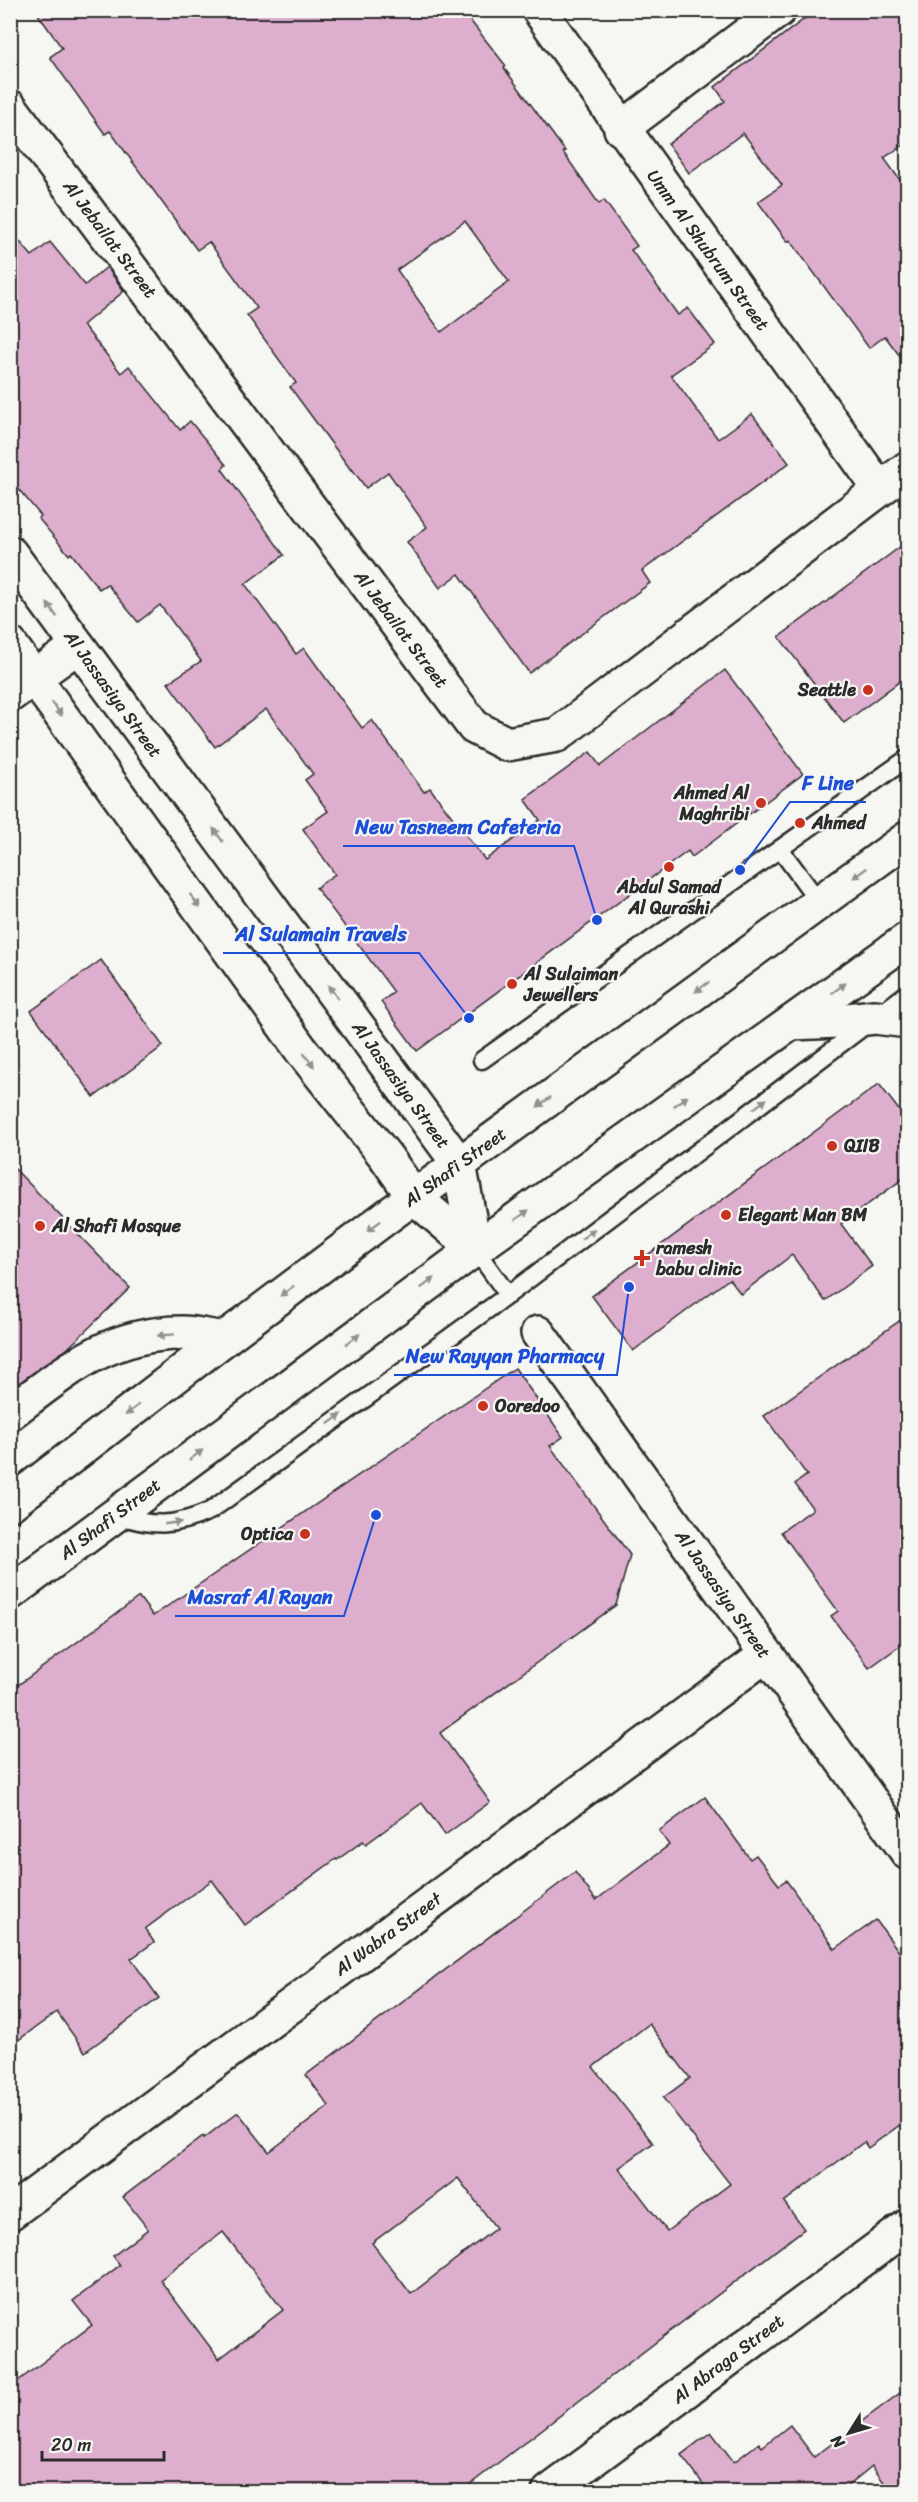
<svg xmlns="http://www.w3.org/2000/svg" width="918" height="2502" font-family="Sriracha,sans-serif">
	<rect width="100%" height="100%" fill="#f6f6f2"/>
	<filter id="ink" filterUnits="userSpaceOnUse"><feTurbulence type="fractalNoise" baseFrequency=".0167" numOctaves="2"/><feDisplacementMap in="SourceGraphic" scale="12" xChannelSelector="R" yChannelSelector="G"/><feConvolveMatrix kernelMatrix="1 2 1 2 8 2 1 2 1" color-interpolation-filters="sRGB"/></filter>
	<g filter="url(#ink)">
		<g fill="#deaecf" stroke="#2b2b2b" stroke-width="1.5" fill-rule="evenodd">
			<path d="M35 10H462L506 66 504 68 565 151 563 152 599 204 604 200 637 246 631 250 678 315 688 308 715 344 671 375 718 439 752 414 789 463 642 571 650 583 529 673 459 574 440 588 407 542 427 527 388 472 366 488 352 469 351 470 290 387 296 383 247 315 257 308 209 242 197 250 110 131 105 134 50 57 62 48ZM465 221 509 282 441 332 397 270Z"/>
			<path d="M816 10H908V142L884 158 908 191V367L885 336 869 348 790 240 788 242 758 202 782 185 743 133 689 173 668 144 725 101 715 87Z"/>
			<path d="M10 230 32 256 50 242 85 285 107 267 124 291 83 325 121 373 129 366 180 430 190 421 226 465 222 469 284 555 245 584 296 654 304 648 362 728 372 720 424 792 430 788 485 860 540 820 525 799 590 752 600 766 725 670 803 774 692 857 688 851 417 1051 381 1002 394 992 316 888 335 874 303 829 328 811 305 780 313 774 266 709 215 747 168 683 201 661 160 605 138 622 107 584 99 589 71 553 69 555 38 518 41 516 10 479Z"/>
			<path d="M908 541V675L844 723 779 637Z"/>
			<path d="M101 960 163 1046 94 1097 31 1011Z"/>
			<path d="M879 1084 908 1122V1175L841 1224 872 1266 825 1301 792 1255 741 1294 729 1279 633 1351 592 1296Z"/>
			<path d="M10 1164 130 1288 67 1349 10 1389Z"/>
			<path d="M908 1315V1640L869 1668 831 1616 838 1611 781 1532 813 1509 795 1484 807 1475 764 1416Z"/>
			<path d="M515 1368 563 1437 550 1446 630 1555 616 1605 440 1733 490 1802 445 1835 422 1803 366 1844 363 1841 337 1860 336 1859 245 1925 212 1880 145 1929 154 1942 131 1959 159 1998 85 2052 57 2012 10 2046V1691L139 1597 153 1616Z"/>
			<path d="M705 1797 750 1859 756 1855 779 1885 786 1880 835 1949 876 1920 908 1964V2119L868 2148 864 2142 784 2202 804 2229 460 2492H10V2387L92 2325 73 2301 120 2265 113 2256 148 2229 123 2197 203 2136 204 2138 238 2112 269 2152 329 2106 306 2075 575 1872 596 1900 669 1845 659 1831ZM649 2024 690 2078 663 2098 730 2184 667 2231 619 2168 653 2143 593 2067ZM458 2178 496 2228 411 2294 372 2243ZM223 2232 283 2310 219 2359 160 2280Z"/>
			<path d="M908 2387V2492H891L872 2466 840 2492H695L704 2485 681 2455 711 2432 734 2462 759 2443 762 2447 790 2425 814 2457Z"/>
		</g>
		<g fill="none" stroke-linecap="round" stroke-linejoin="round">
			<g stroke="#2b2b2b" stroke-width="21">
				<g id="lane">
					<path d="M780 849 819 902"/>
					<path d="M482 1060 908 758"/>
					<path d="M475 1249 508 1295"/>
					<path d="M116 1515C153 1527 174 1527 210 1511L508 1295 908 993"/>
				</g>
			</g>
			<g stroke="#2b2b2b" stroke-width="38">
				<g id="street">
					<path d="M539 10 879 488"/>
					<path d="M10 107 474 727 507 744 557 735 908 468"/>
					<path d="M621 129 779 10"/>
					<path d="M10 695 78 646"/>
					<path d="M791 1023 838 1021 875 1017 908 1021"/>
					<path d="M538 1333 908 1853"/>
					<path d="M10 1413C66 1371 108 1333 182 1333 196 1333 210 1337 224 1339"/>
					<path d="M10 2213 766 1655"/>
					<path d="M549 2492 908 2226"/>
				</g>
			</g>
			<g stroke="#2b2b2b" stroke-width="38">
				<g id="secondary">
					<path d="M10 553 459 1164 475 1249"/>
					<path d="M10 644 302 1051 386 1157 414 1197 475 1249"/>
					<path d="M10 1504 224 1339 389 1215 908 838"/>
					<path d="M10 1593 475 1249 908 939"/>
				</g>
			</g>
			<use href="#lane" stroke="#f6f6f2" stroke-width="16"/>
			<use href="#street" stroke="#f6f6f2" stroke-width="33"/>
			<use href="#secondary" stroke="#f6f6f2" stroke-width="33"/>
		</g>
		<defs><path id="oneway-solid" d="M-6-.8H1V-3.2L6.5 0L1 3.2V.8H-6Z" transform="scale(1.5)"/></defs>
		<g fill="#90908e">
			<use href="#oneway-solid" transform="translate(52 610) rotate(-126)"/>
			<use href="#oneway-solid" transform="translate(57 709) rotate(54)"/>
			<use href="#oneway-solid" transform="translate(218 835) rotate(-126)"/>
			<use href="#oneway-solid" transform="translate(860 873) rotate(144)"/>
			<use href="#oneway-solid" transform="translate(195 901) rotate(54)"/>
			<use href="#oneway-solid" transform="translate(702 987) rotate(144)"/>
			<use href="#oneway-solid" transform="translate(839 988) rotate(-36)"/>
			<use href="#oneway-solid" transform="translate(333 992) rotate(-126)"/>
			<use href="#oneway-solid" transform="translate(309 1060) rotate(52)"/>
			<use href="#oneway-solid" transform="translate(681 1101) rotate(-36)"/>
			<use href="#oneway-solid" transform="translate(544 1102) rotate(144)"/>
			<use href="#oneway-solid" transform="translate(760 1104) rotate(-37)"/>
			<use href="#oneway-solid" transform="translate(522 1215) rotate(-36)"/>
			<use href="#oneway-solid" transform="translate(374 1226) rotate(143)"/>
			<use href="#oneway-solid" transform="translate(588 1234) rotate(-37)"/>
			<use href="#oneway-solid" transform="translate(428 1283) rotate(-36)"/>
			<use href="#oneway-solid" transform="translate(287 1291) rotate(143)"/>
			<use href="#oneway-solid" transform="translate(166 1335) rotate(176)"/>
			<use href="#oneway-solid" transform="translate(353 1339) rotate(-37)"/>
			<use href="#oneway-solid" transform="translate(132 1410) rotate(142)"/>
			<use href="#oneway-solid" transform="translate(335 1419) rotate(-36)"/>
			<use href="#oneway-solid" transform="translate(196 1455) rotate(-37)"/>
			<use href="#oneway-solid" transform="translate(173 1523) rotate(-8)"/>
		</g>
	</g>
	<g fill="#c8321e" stroke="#f6f6f2" stroke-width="2">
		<circle cx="868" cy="690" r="6"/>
		<circle cx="761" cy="803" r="6"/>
		<circle cx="800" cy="823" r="6"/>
		<circle cx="669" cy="867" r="6"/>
		<circle cx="512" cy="984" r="6"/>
		<circle cx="832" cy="1146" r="6"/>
		<circle cx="726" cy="1215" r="6"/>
		<circle cx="40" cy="1226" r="6"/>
		<path d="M639 1249h6v6h6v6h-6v6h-6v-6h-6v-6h6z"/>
		<circle cx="483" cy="1406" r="6"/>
		<circle cx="305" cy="1534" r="6"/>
	</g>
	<g text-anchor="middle" stroke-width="4.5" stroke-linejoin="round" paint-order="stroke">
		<g font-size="18" fill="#2b2b2b" stroke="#f6f6f2">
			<text transform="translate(110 239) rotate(53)" y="6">Al Jebailat Street</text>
			<text transform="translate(708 250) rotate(54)" y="6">Umm Al Shubrum Street</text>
			<text transform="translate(401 629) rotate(53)" y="6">Al Jebailat Street</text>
			<text transform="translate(113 694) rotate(54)" y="6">Al Jassasiya Street</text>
			<text transform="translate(401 1085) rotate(54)" y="6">Al Jassasiya Street</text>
			<text transform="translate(455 1167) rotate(-36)" y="6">Al Shafi Street</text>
			<text transform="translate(110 1519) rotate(-37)" y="6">Al Shafi Street</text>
			<text transform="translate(723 1594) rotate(55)" y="6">Al Jassasiya Street</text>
			<text transform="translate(388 1934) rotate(-36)" y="6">Al Wabra Street</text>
			<text transform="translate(728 2359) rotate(-37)" y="6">Al Abraga Street</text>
		</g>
		<g font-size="18" font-weight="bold" fill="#2b2b2b" stroke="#f6f6f2" text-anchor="start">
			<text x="856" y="696" text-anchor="end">Seattle</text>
			<text x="749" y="799" text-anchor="end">Ahmed Al<tspan x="749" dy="21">Maghribi</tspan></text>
			<text x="812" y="829">Ahmed</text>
			<text x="669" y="893" text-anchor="middle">Abdul Samad<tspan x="669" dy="21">Al Qurashi</tspan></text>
			<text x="524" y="980">Al Sulaiman<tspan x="524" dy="21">Jewellers</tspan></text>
			<text x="844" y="1152">QIIB</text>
			<text x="738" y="1221">Elegant Man BM</text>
			<text x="52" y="1232">Al Shafi Mosque</text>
			<text x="656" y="1254">ramesh<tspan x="656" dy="21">babu clinic</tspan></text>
			<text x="495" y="1412">Ooredoo</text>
			<text x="293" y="1540" text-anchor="end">Optica</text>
		</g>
	</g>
	<path fill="none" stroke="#1d4ed8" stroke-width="2" d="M740 870L790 802H866M597 920L574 846H343M469 1018L419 953H223M629 1287L617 1375H394M376 1515L344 1616H175"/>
	<g fill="#1d4ed8" stroke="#f6f6f2" stroke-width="2">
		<circle cx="740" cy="870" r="6"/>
		<circle cx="597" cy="920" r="6"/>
		<circle cx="469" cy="1018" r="6"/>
		<circle cx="629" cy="1287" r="6"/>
		<circle cx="376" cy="1515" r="6"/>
	</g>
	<g font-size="20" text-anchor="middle" font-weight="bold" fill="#1d4ed8" stroke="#f6f6f2" stroke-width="4.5" stroke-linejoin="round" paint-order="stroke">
		<text x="828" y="790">F Line</text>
		<text x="458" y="834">New Tasneem Cafeteria</text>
		<text x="321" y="941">Al Sulamain Travels</text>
		<text x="505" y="1363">New Rayyan Pharmacy</text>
		<text x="260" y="1604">Masraf Al Rayan</text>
	</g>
	<rect width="918" height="2502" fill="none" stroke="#f6f6f2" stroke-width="36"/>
	<rect x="18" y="18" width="882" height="2466" fill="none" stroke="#2b2b2b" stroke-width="2" filter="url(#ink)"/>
	<g transform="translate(849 2433) rotate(233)" stroke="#f6f6f2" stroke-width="4.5" paint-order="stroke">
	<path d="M0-4.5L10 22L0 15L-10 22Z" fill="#2b2b2b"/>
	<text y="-9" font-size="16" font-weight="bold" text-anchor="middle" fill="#2b2b2b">N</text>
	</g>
	<path d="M42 2451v9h122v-9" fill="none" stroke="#2b2b2b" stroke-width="3"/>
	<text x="51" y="2451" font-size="18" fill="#2b2b2b" stroke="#f6f6f2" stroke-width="4.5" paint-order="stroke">20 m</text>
</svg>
